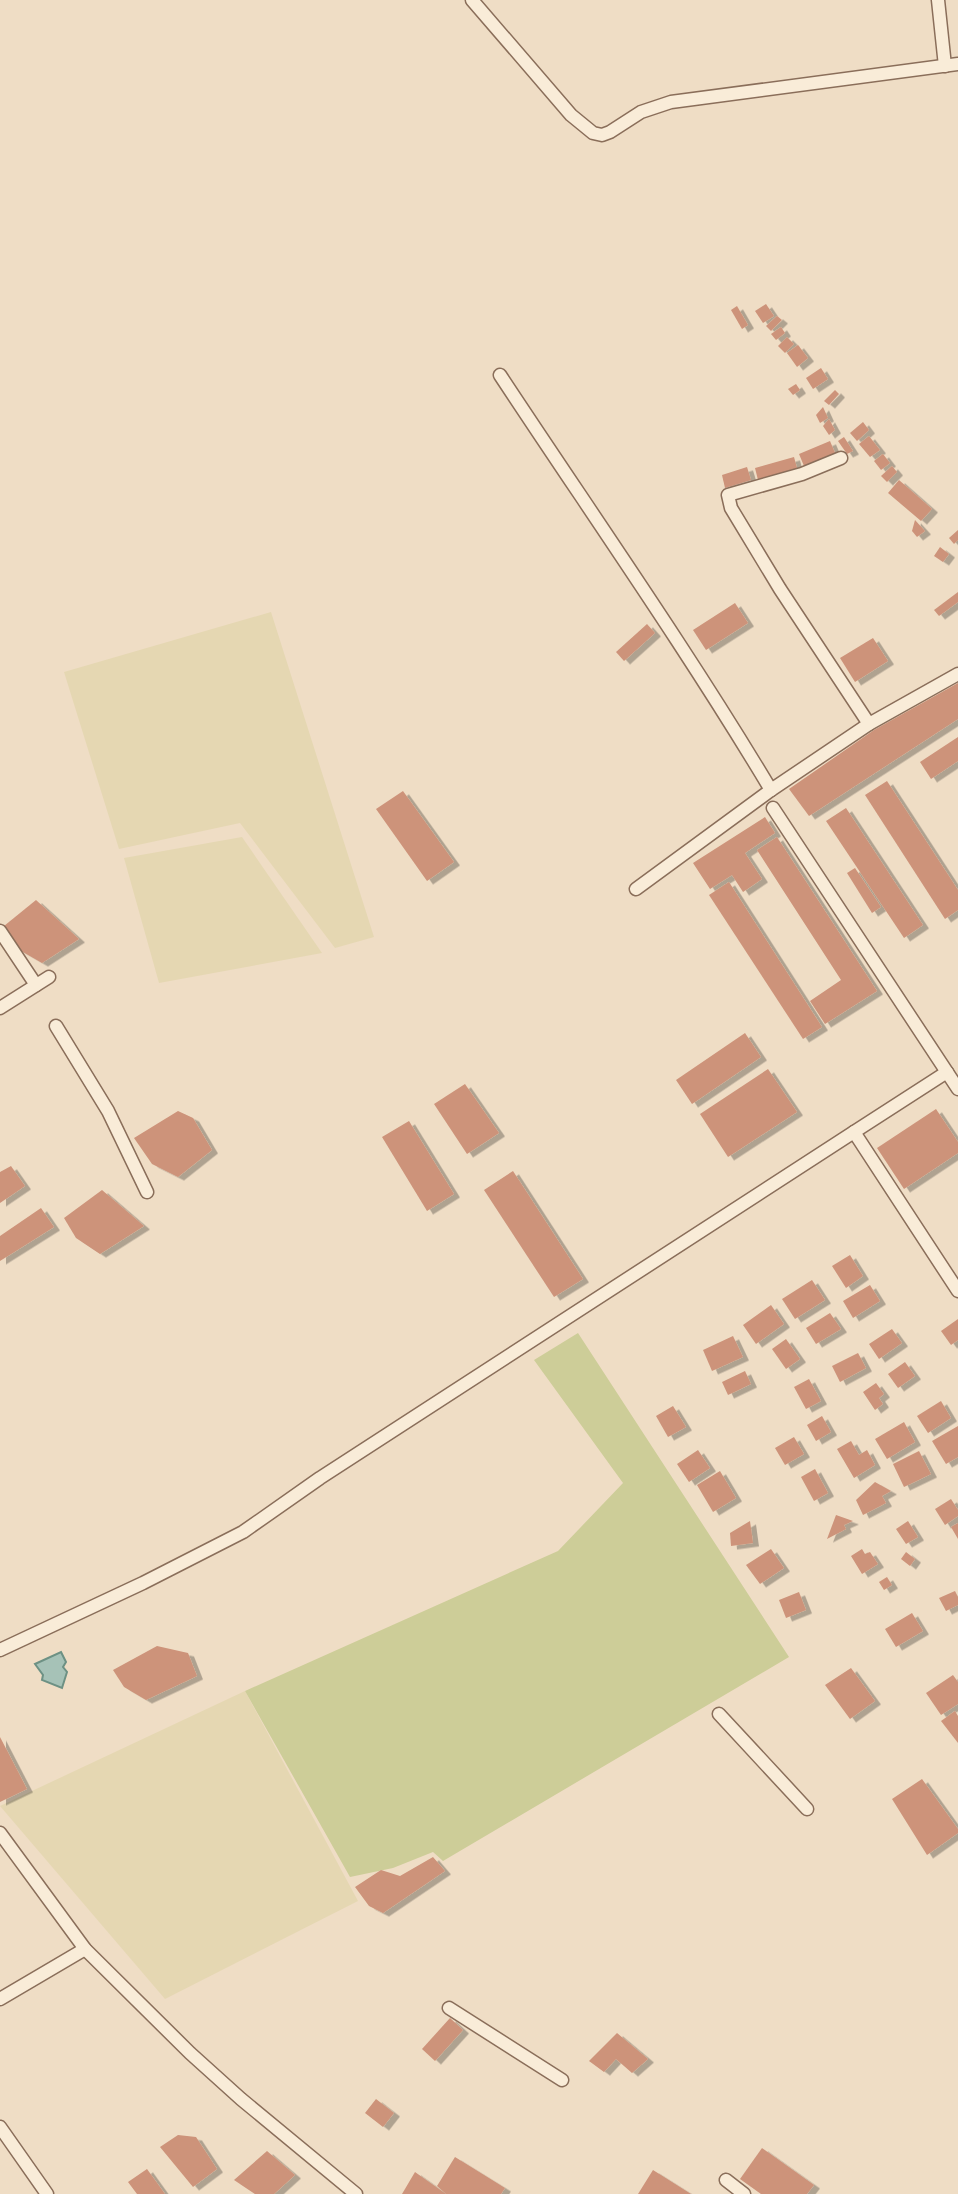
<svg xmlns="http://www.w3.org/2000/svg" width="958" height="2194" font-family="Spectral,serif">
	<defs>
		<filter id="shadow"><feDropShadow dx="6" dy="3.5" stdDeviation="0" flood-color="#0004"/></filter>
	</defs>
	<rect width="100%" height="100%" fill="#efddc5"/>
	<g fill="#e5d7b2">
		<path d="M271 612 374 937 335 948 240 823 119 849 64 672Z"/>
		<path d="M242 837 322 953 159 983 124 858Z"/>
		<path d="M245 1691 358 1901 165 1999 0 1806Z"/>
	</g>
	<path fill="#cdcd98" d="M578 1333 789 1657 443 1861 433 1852 393 1868 350 1877 245 1691 558 1551 623 1483 534 1360Z"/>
	<path fill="#a6c2b7" stroke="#6d9184" stroke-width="2" d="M61 1652 66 1662 63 1667 67 1672 62 1688 42 1680 43 1675 35 1664Z"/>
	<g fill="#cd937a" filter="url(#shadow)">
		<path d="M766 304 774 316 763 323 755 311Z"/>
		<path d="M737 306 748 325 742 329 731 310Z"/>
		<path d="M777 316 782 320 771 331 766 326Z"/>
		<path d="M781 327 785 333 776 340 771 334Z"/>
		<path d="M787 337 794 344 785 353 778 346Z"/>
		<path d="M798 345 808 358 797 367 787 353Z"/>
		<path d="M821 368 828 379 813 389 806 378Z"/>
		<path d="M796 384 800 390 793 395 788 389Z"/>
		<path d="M835 390 839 394 829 405 824 401Z"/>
		<path d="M823 407 828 418 820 423 816 415Z"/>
		<path d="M829 419 835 430 829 435 823 426Z"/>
		<path d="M863 422 869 430 857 441 850 433Z"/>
		<path d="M869 436 880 450 870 457 859 444Z"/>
		<path d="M844 437 853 451 847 454 838 441Z"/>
		<path d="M830 441 835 453 804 466 799 454Z"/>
		<path d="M883 454 890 463 881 470 874 461Z"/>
		<path d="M794 457 797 468 758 480 755 468Z"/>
		<path d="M892 466 897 472 887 482 881 476Z"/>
		<path d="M747 467 751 480 725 488 722 475Z"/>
		<path d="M899 480 932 509 921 521 888 493Z"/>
		<path d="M915 520 925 531 917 537 912 531Z"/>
		<path d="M958 530V540L954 544 949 538Z"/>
		<path d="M940 547 949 554 943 562 934 556Z"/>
		<path d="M958 592V602L939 616 934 610Z"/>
		<path d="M735 603 748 623 706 650 693 630Z"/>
		<path d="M647 624 655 633 624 661 616 652Z"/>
		<path d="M873 638 888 661 855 682 840 658Z"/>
		<path d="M958 683V719L809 816 789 789 874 730Z"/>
		<path d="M958 737V761L931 779 920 762Z"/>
		<path d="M887 781 958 890V910L945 919 865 795Z"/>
		<path d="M403 791 454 862 427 881 376 809Z"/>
		<path d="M846 808 923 925 904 938 826 821Z"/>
		<path d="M765 817 775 833 745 853 762 879 743 892 732 875 710 889 693 863Z"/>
		<path d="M777 837 877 991 825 1024 810 1001 841 980 757 850Z"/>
		<path d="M855 868 881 907 872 913 847 873Z"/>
		<path d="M729 882 822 1027 803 1039 709 895Z"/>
		<path d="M36 900 79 939 42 963 16 948 4 926Z"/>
		<path d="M745 1033 761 1057 692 1104 676 1080Z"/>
		<path d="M768 1069 797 1112 728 1157 700 1114Z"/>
		<path d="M465 1084 499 1133 467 1154 434 1104Z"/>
		<path d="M936 1109 958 1142V1153L904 1189 877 1148Z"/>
		<path d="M178 1111 193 1118 212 1150 178 1177 152 1164 134 1138Z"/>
		<path d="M409 1121 454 1194 427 1211 382 1137Z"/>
		<path d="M11 1166 25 1186 0 1203V1172Z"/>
		<path d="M513 1171 583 1279 554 1297 484 1190Z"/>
		<path d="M102 1190 144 1226 100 1254 76 1238 64 1218Z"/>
		<path d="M41 1208 54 1227 0 1261V1236Z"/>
		<path d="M850 1255 863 1276 846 1288 832 1266Z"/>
		<path d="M812 1280 825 1300 795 1319 782 1299Z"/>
		<path d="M870 1285 880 1301 853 1318 843 1301Z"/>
		<path d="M771 1305 784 1324 756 1344 743 1325Z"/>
		<path d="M830 1313 841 1329 816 1344 806 1328Z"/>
		<path d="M958 1319V1340L951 1345 941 1331Z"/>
		<path d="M892 1329 902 1343 879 1359 869 1344Z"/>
		<path d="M733 1336 743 1357 712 1371 703 1350Z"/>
		<path d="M786 1339 800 1359 786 1369 772 1349Z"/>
		<path d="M858 1353 866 1368 840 1382 832 1366Z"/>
		<path d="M905 1362 915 1376 898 1388 888 1374Z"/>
		<path d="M745 1371 751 1384 728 1395 722 1382Z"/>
		<path d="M809 1379 821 1401 806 1409 794 1387Z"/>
		<path d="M876 1383 884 1394 879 1398 883 1404 875 1410 863 1392Z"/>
		<path d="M941 1401 951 1418 928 1433 917 1416Z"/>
		<path d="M673 1406 686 1427 668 1437 656 1416Z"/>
		<path d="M822 1416 831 1432 816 1441 807 1425Z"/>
		<path d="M904 1422 915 1442 887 1459 875 1439Z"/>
		<path d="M958 1426V1457L946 1464 932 1441Z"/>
		<path d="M794 1437 804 1454 785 1465 775 1448Z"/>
		<path d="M851 1441 859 1455 867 1450 875 1465 854 1478 837 1449Z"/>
		<path d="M698 1450 710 1468 689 1482 677 1464Z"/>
		<path d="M919 1451 931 1474 904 1487 893 1464Z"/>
		<path d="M815 1469 828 1493 814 1501 801 1477Z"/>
		<path d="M720 1471 736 1498 713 1512 697 1485Z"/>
		<path d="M875 1482 891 1491 882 1496 886 1503 863 1515 856 1500Z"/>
		<path d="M951 1499 958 1510V1516L945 1525 935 1509Z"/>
		<path d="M836 1515 853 1521 844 1525 846 1529 827 1539Z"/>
		<path d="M750 1521 753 1543 731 1546 730 1533Z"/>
		<path d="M908 1521 918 1537 906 1544 896 1529Z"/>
		<path d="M958 1523V1539L951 1527Z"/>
		<path d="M771 1549 784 1568 760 1584 746 1565Z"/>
		<path d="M862 1549 865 1554 870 1552 878 1564 862 1574 851 1556Z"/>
		<path d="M906 1552 915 1559 910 1566 901 1559Z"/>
		<path d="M887 1577 892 1585 884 1590 879 1582Z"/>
		<path d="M955 1591 958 1597V1605L946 1611 939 1598Z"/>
		<path d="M799 1592 806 1610 786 1618 779 1600Z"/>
		<path d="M912 1613 923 1631 896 1647 885 1629Z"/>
		<path d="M157 1646 188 1653 197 1676 146 1700 124 1687 113 1670Z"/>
		<path d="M851 1668 875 1701 850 1719 825 1685Z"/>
		<path d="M953 1675 958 1682V1704L941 1715 926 1693Z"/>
		<path d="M955 1711 958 1716V1743L941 1721Z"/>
		<path d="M0 1737 27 1789 0 1802Z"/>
		<path d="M922 1779 958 1829V1833L927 1855 892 1799Z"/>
		<path d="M433 1857 445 1871 383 1913 369 1906 355 1887 381 1870 400 1876Z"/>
		<path d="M450 2018 463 2030 435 2061 422 2049Z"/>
		<path d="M617 2033 648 2059 632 2073 616 2059 604 2072 589 2061Z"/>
		<path d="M376 2099 394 2113 383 2127 365 2113Z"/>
		<path d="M178 2135 196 2137 217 2169 193 2187 160 2147Z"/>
		<path d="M762 2148 814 2185 807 2194H761L740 2179Z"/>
		<path d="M267 2151 295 2175 274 2194H255L234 2180Z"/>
		<path d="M455 2157 505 2188 501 2194H446L437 2186Z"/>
		<path d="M147 2169 165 2194H137L128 2182Z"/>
		<path d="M653 2170 691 2194H638Z"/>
		<path d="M415 2172 446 2194H402Z"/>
	</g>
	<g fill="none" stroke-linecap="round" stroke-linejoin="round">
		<g stroke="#8a6e5a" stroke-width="15">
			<g id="street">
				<path d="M472 0 571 115 593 133 602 135 610 132 641 112 671 102 958 64"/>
				<path d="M938 0 945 66"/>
				<path d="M500 375C591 513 686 648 771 790"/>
				<path d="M841 458 802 474 728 495 731 508 780 589 869 724"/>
				<path d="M773 808 958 1089"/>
				<path d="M636 889 771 790 869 724 958 674"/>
				<path d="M0 931 36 985"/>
				<path d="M0 1008 49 977"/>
				<path d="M56 1026 108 1111 147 1192"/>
				<path d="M947 1072 854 1132 958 1291"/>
				<path d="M0 1650 143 1583 243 1532 320 1478 854 1132"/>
				<path d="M719 1714 807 1809"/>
				<path d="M0 1833 85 1949 190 2053 241 2099 356 2194"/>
				<path d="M0 1999 85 1949"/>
				<path d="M449 2008 562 2080"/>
				<path d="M0 2127 47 2194"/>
				<path d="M726 2180 744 2194"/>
			</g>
		</g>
		<use href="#street" stroke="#f9ecd8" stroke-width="12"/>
	</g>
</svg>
